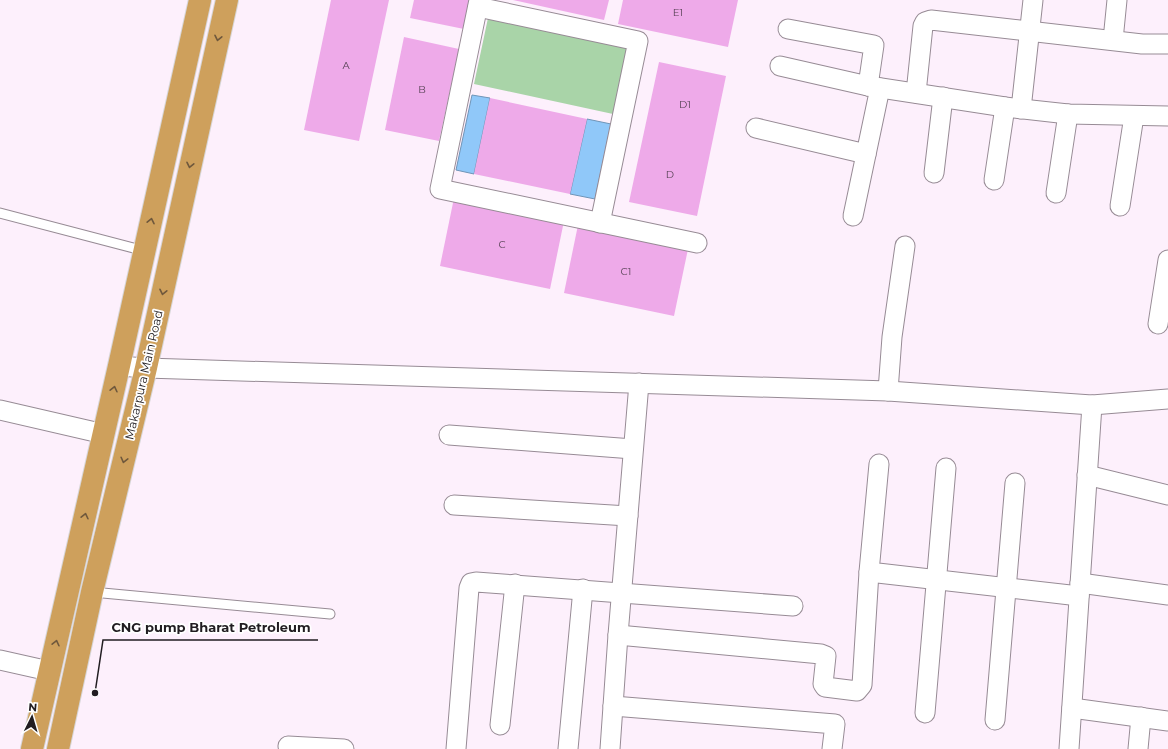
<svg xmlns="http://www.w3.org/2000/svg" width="1168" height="749" font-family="Montserrat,sans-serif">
	<rect width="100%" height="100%" fill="#fdf0fc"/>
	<path fill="#a9d4a8" d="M488 18 627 48 613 114 474 84Z"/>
	<g fill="#90c8f9" stroke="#6f95b8">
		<path d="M472 95 490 98 474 174 456 170Z"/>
		<path d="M587 119 611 124 595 199 570 194Z"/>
	</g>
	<g fill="#eeaae9">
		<path d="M331 0H389L359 141 304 130Z"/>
		<path d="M414 0H470L464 29 410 18Z"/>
		<path d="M513 0H609L604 20Z"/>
		<path d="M623 0H738L728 47 618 24Z"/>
		<path d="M404 37 459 49 439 141 385 130Z"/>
		<path d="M659 62 726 76 697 216 629 202Z"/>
		<path d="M490 98 587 119 570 194 474 174Z"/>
		<path d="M454 198 564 221 550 289 440 266Z"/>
		<path d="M578 225 688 249 674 316 564 293Z"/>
	</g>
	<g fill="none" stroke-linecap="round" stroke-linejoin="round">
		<g stroke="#978b95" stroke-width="11">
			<g id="service">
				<path d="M0 213 145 251"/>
				<path d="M92 592 330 614"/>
			</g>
		</g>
		<g stroke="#978b95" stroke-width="21">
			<g id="minor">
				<path d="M479 0 440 189 697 243"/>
				<path d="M478 7 638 41 600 223"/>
				<path d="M788 29 874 45 868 86"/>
				<path d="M1113 40 1117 0"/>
				<path d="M780 66 868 86 1005 107 1068 114 1168 116"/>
				<path d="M916 93 923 26 925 22 931 20 1142 44H1168"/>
				<path d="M1021 109 1033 0"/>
				<path d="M756 128 866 154"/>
				<path d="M934 173 943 97"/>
				<path d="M994 180 1005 107"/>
				<path d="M1056 193 1068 114"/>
				<path d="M1120 206 1134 116"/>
				<path d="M853 216 880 88"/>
				<path d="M1158 324 1168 260"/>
				<path d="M119 366 146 368 888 391 1092 405 1168 399"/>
				<path d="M888 391 892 337 905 246"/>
				<path d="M0 410 104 434"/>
				<path d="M449 435 633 449"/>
				<path d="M879 464 869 572 1079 596"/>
				<path d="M1087 475 1168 495"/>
				<path d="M454 505 628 516"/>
				<path d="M1080 583 1168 595"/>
				<path d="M618 635 821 654 826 656 823 684 825 687 857 691 862 685 869 572"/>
				<path d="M0 660 49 671"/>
				<path d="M613 706 835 724 832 749"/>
				<path d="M1072 708 1168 721"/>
				<path d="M925 713 946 468"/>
				<path d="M995 720 1015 483"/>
				<path d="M500 725 515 584"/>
				<path d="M288 746 344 749"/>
				<path d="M456 749 469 588 471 583 476 582 793 606"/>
				<path d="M568 749 583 589"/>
				<path d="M610 749 618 635 639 383"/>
				<path d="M1069 749 1092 405"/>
				<path d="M1138 749 1141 717"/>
			</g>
		</g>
		<g stroke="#d7d6d7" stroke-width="24">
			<g id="trunk">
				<path d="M32 749 119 366 200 0"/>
				<path d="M58 749 92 592 146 368 227 0"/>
			</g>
		</g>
		<use href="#service" stroke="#fff" stroke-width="9"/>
		<use href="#minor" stroke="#fff" stroke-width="19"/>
		<use href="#trunk" stroke="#cea05c" stroke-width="22"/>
	</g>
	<defs><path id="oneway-chevron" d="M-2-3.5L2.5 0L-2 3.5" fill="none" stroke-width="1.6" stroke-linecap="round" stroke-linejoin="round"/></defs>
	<g stroke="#6f583c">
		<use href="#oneway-chevron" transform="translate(218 38) rotate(102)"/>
		<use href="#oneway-chevron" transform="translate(190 165) rotate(102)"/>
		<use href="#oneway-chevron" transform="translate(151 221) rotate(-78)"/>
		<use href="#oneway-chevron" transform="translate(163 292) rotate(102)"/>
		<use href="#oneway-chevron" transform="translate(114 389) rotate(-77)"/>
		<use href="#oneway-chevron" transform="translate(124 460) rotate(104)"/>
		<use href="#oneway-chevron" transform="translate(85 516) rotate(-77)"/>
		<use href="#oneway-chevron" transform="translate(56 643) rotate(-77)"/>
	</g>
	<g text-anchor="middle" stroke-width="3.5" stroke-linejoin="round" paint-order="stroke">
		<g font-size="10" fill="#544053">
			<text x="678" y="16">E1</text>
			<text x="346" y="69">A</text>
			<text x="422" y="93">B</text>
			<text x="685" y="108">D1</text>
			<text x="670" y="178">D</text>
			<text x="502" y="248">C</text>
			<text x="626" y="275">C1</text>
		</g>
		<g font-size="12" fill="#211d21" stroke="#fff">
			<text transform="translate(144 375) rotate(-77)" y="4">Makarpura Main Road</text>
		</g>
	</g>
	<path fill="none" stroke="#211d21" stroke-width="1.5" d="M95 693L103 640H318"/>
	<circle fill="#211d21" stroke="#fff" stroke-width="1.5" cx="95" cy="693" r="4"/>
	<g font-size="13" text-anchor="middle" font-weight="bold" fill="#211d21" stroke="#fff" stroke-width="3.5" stroke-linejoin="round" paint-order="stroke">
		<text x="211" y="632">CNG pump Bharat Petroleum</text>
	</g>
	<g transform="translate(32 717) rotate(5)" stroke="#ffffff" stroke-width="3" paint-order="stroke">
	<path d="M0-3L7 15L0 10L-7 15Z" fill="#211d21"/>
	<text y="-6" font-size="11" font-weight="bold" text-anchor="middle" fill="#211d21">N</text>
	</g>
</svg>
